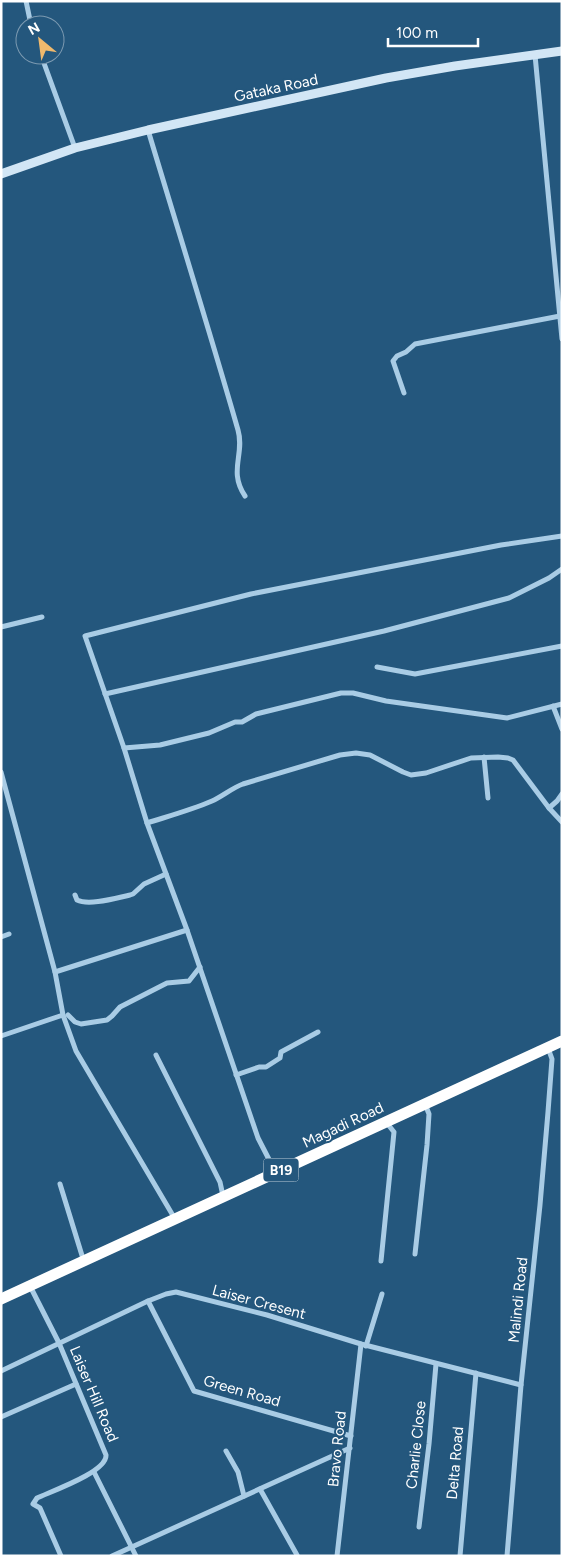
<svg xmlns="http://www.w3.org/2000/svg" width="563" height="1557" font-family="Figtree,sans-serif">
	<rect width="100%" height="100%" fill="#24577d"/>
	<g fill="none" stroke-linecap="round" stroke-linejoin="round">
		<g stroke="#a9cce5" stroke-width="5">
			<path d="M26 1 31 25"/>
			<path d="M41 55 75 148"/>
			<path d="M535 55 562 339"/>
			<path d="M148 130C178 230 209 329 238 430 245 454 228 471 245 496"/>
			<path d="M404 393 393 361 397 356 406 352 415 344 560 316"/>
			<path d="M1 627 42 617"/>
			<path d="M377 667 415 674 562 646"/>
			<path d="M105 694 384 631 509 598 549 578 562 569"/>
			<path d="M553 706 562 729"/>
			<path d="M124 748 160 745 209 733 235 722H242L256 714 341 693H353L386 701 507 718 562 704"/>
			<path d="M484 757 488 798"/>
			<path d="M1 772 55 972 63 1015 76 1051 175 1219"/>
			<path d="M549 808 557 801 562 794"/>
			<path d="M147 823C169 816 191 810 212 801 223 796 232 788 243 784L340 755 356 753 370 755 403 772 411 775 426 773 471 758 498 757 508 758 513 760 549 808 562 822"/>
			<path d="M75 895 77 900C89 906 116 898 130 895L133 894 144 884 166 874"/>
			<path d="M1 937 9 934"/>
			<path d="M55 972 187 930"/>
			<path d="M68 1015 75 1022 81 1024 107 1020 112 1016 120 1007 167 983 189 981 200 967"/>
			<path d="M1 1036 63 1015"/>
			<path d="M156 1055 220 1182 223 1196"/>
			<path d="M236 1075 259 1067H266L280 1058 281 1052 318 1032"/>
			<path d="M276 1173 258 1138 187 930 147 823 124 748 85 636 251 594 501 545 562 536"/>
			<path d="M60 1184 84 1262"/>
			<path d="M415 1254 427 1145 429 1114 425 1104"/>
			<path d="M381 1261 394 1132 386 1122"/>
			<path d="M30 1286 59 1343 106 1455C107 1472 52 1491 37 1498L33 1504 40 1508 61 1556"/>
			<path d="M148 1301 194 1391 351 1436"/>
			<path d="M366 1346 382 1294"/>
			<path d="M1 1371 148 1301 166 1294 176 1292 267 1315 361 1344 521 1385"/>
			<path d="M1 1417 76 1384"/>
			<path d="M226 1451 238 1472 244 1496"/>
			<path d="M94 1472 136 1556"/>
			<path d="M260 1489 297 1555"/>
			<path d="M419 1527 429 1444 436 1364"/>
			<path d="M112 1556 350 1448"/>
			<path d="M337 1556 361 1344"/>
			<path d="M460 1556 476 1373"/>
			<path d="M507 1556 521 1385 540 1205 548 1112 552 1059 548 1048"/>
		</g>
		<path stroke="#d2e6f5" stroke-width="9" d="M1 174 75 148 148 130 386 78 455 66 562 51"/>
		<path stroke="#fff" stroke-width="11" d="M1 1299 562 1041"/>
	</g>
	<g text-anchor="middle" stroke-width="4" stroke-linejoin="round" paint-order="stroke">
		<rect fill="#24577d" stroke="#bdcdd8" stroke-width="1" x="263.5" y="1158.5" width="35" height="23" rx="4"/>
		<g font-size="14" font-weight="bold" fill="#fff">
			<text x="281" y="1175">B19</text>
		</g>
		<g font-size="15" fill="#fff" stroke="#24577d">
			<text transform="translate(276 88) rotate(-12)" y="5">Gataka Road</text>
			<text transform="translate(343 1125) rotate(-25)" y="5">Magadi Road</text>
			<text transform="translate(518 1300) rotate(-84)" y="5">Malindi Road</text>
			<text transform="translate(259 1302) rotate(15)" y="5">Laiser Cresent</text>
			<text transform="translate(242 1391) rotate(16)" y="5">Green Road</text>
			<text transform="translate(94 1394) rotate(67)" y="5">Laiser Hill Road</text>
			<text transform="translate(416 1445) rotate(-84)" y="5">Charlie Close</text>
			<text transform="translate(337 1449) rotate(-84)" y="5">Bravo Road</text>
			<text transform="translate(455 1463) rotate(-85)" y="5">Delta Road</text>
		</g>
	</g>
	<rect width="563" height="1557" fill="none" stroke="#ffffff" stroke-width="5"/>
	<g transform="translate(40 40) rotate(331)"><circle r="24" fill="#24577d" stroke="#7c9ab1"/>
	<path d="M0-4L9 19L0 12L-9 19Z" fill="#efb96d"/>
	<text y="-8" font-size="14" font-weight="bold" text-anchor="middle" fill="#ffffff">N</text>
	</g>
	<path d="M388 38v8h90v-8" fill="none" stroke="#ffffff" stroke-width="2.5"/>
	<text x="396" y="38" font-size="15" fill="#ffffff" stroke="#24577d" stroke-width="4" paint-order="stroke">100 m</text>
</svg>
